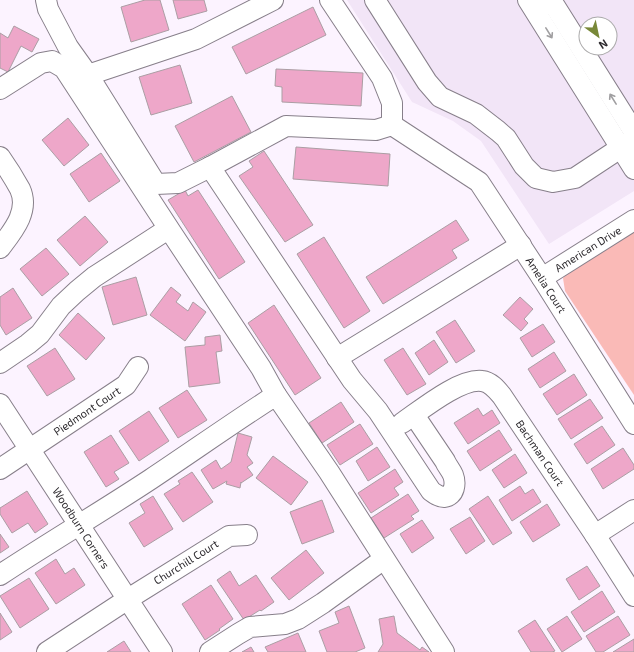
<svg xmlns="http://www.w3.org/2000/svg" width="634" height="652" font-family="'Exo 2',sans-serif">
	<rect width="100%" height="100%" fill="#fcf3ff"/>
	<path fill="#f2e5f7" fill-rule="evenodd" d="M347 0H634V191L549 244 481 141 453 121 412 102ZM586 24H610V48H586Z"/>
	<path fill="#fabab7" d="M634 231V395L565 291 563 278 571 270Z"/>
	<g fill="#eea7c9" stroke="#ab9ea4">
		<path d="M145 0H160L169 30 131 42 121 7Z"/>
		<path d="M173 0H204L207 11 178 19Z"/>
		<path d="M313 7 326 35 246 74 232 47Z"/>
		<path d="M14 26 39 39 32 52 21 46 8 72 0 68V33L8 38Z"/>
		<path d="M180 65 192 103 151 115 139 77Z"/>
		<path d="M276 69 363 73 361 106 282 102V87L275 86Z"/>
		<path d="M232 96 251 132 194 162 175 126Z"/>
		<path d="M68 118 89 145 64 166 42 140Z"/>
		<path d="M296 147 390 154 388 186 293 179Z"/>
		<path d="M264 151 313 225 285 242 239 176 253 167 249 161Z"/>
		<path d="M101 153 120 181 89 202 70 174Z"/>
		<path d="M185 190 188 196 198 190 245 262 219 279 168 200Z"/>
		<path d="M85 216 108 242 80 266 57 240Z"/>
		<path d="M456 220 469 240 452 250 457 258 383 304 366 277Z"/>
		<path d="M324 237 370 311 344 328 297 254Z"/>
		<path d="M46 248 69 274 42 296 20 269Z"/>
		<path d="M136 277 147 315 113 325 102 287Z"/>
		<path d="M171 287 181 295 176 302 188 311 193 302 206 312 185 341 150 315Z"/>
		<path d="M13 288 32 318 6 335 0 325V297Z"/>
		<path d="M520 297 533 309 524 319 528 323 521 331 503 315Z"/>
		<path d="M274 305 321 378 295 395 248 323Z"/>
		<path d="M78 313 105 338 86 360 59 335Z"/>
		<path d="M455 320 475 351 456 363 436 332Z"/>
		<path d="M543 324 555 342 532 357 520 338Z"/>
		<path d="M220 335 222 351 216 352 220 383 189 387 185 347 205 345V337Z"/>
		<path d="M434 340 448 362 429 375 415 353Z"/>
		<path d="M55 348 75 379 47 396 27 366Z"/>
		<path d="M403 348 426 384 407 395 384 360Z"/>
		<path d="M554 352 566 371 540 388 528 369Z"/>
		<path d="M574 374 587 395 557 415 543 394Z"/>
		<path d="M187 390 207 420 178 438 159 408Z"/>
		<path d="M590 399 603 418 571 439 558 419Z"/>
		<path d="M341 402 354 422 322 443 309 423Z"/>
		<path d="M478 408 483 416 492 410 500 423 468 444 454 423Z"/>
		<path d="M149 411 169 441 139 461 119 431Z"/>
		<path d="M360 424 373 444 340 465 327 445Z"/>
		<path d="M602 426 615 445 587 464 574 444Z"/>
		<path d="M499 430 512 450 480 471 467 451Z"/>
		<path d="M238 433 252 437 247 455 253 463 247 467 253 475 241 483V482L240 488 226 484 227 481 213 489 201 470 216 460 221 469 231 462Z"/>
		<path d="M111 435 129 463 114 472 119 479 106 487 84 452Z"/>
		<path d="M377 447 390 467 368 481 356 461Z"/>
		<path d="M623 448 634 465V469L603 489 591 469Z"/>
		<path d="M515 454 527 473 504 488 492 470Z"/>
		<path d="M273 456 308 482 291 505 256 478Z"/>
		<path d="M395 469 403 482 394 488 399 495 371 513 358 493Z"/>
		<path d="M192 472 213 502 183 522 164 494 180 484 178 481Z"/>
		<path d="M520 486 525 494 533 489 541 502 512 521 499 500Z"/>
		<path d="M27 491 48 524 35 533 28 523 12 533 0 514V508Z"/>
		<path d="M408 494 419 511 411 516 414 519 384 538 371 518Z"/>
		<path d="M153 496 173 529 144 547 129 523 145 513 140 504Z"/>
		<path d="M488 496 512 533 493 545 469 509Z"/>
		<path d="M322 500 334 532 302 544 290 512Z"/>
		<path d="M547 504 560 525 533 542 520 522Z"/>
		<path d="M470 517 485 541 466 554 450 529Z"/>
		<path d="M422 520 434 538 412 553 400 534Z"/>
		<path d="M0 534 9 547 0 553Z"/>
		<path d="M306 550 324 573 289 600 271 578Z"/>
		<path d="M56 559 65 574 74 568 85 585 56 604 35 573Z"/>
		<path d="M587 566 600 586 579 600 566 579Z"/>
		<path d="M230 571 239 586 256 575 274 602 261 611 260 610 244 620 217 580Z"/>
		<path d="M29 578 49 609 20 628 0 596Z"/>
		<path d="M211 585 233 619 219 629 220 630 205 640 182 604Z"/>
		<path d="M602 591 615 612 584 632 571 612Z"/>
		<path d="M349 606 365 648 355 652H327L319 631 339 623 335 612Z"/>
		<path d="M0 613 12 632 0 640Z"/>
		<path d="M394 616 397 633 420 650 422 647 429 652H378L383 644 379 619Z"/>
		<path d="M567 616 582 639 562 652 547 629Z"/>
		<path d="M618 616 630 635 603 652H596L586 636Z"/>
		<path d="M535 620 555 651 552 652H531L518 631Z"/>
		<path d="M298 633 306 652H268L265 647Z"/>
		<path d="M634 639V652H613Z"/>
		<path d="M124 641 131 652H107Z"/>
		<path d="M251 647 254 652H242Z"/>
	</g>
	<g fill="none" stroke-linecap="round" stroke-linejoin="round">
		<g stroke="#877f8a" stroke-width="22">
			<g id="minor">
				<path d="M46 0 48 9 68 47 88 75"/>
				<path d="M330 0 382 78 392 103V125"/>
				<path d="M375 0 427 82 440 97 476 114 498 131 506 138 524 166 536 178 553 182 575 178 634 139"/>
				<path d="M528 0 634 169"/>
				<path d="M535 10 551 0 634 132"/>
				<path d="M0 89 41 63 52 61 64 68 171 232 261 368 276 395"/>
				<path d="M0 157C7 167 14 178 20 189 30 211 13 231 0 248"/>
				<path d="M210 167 178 183 156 184 88 75 196 39 273 0"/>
				<path d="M542 278 634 220"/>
				<path d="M337 358 521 245"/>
				<path d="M0 363 28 344 40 334 61 306 77 291 94 277 168 229"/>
				<path d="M0 404 162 652"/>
				<path d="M414 415C424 430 435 446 445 461 447 466 451 470 453 475 456 483 455 496 444 497 439 497 435 494 431 491L378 411 352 380 210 167 286 126 376 130 392 125 479 182 542 278 634 424"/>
				<path d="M402 423C421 410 460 378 482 381 491 382 497 390 502 396L595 535 634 596"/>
				<path d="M0 469 126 385 138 367"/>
				<path d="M595 535 634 510"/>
				<path d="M0 575C50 542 101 512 151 479 193 451 234 422 276 395L329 472 444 652"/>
				<path d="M47 652 128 599 229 536 247 535"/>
				<path d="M210 652 238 634 250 627 285 624 298 619 323 603 384 559"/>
			</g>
		</g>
		<use href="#minor" stroke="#fff" stroke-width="20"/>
	</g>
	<defs><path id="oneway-shaft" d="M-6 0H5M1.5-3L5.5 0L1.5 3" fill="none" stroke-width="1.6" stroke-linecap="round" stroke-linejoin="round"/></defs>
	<g stroke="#a09fa1">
		<use href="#oneway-shaft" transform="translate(549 33) rotate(58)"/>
		<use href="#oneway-shaft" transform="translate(613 99) rotate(-122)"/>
	</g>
	<g text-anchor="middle" stroke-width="3.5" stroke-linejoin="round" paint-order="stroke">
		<g font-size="11" fill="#2d2a2e" stroke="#fff">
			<text transform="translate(588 249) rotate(-32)" y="4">American Drive</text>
			<text transform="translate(546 285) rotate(57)" y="4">Amelia Court</text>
			<text transform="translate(87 411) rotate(-34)" y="4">Piedmont Court</text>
			<text transform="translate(540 453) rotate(56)" y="4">Bachman Court</text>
			<text transform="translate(81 528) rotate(57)" y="4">Woodburn Corners</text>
			<text transform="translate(186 562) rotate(-32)" y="4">Churchill Court</text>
		</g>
	</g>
	<g transform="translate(598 36) rotate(147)"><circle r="19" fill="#ffffff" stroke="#abaaab"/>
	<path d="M0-3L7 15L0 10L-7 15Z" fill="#788838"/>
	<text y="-6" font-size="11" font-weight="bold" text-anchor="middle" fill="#2d2a2e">N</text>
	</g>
</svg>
